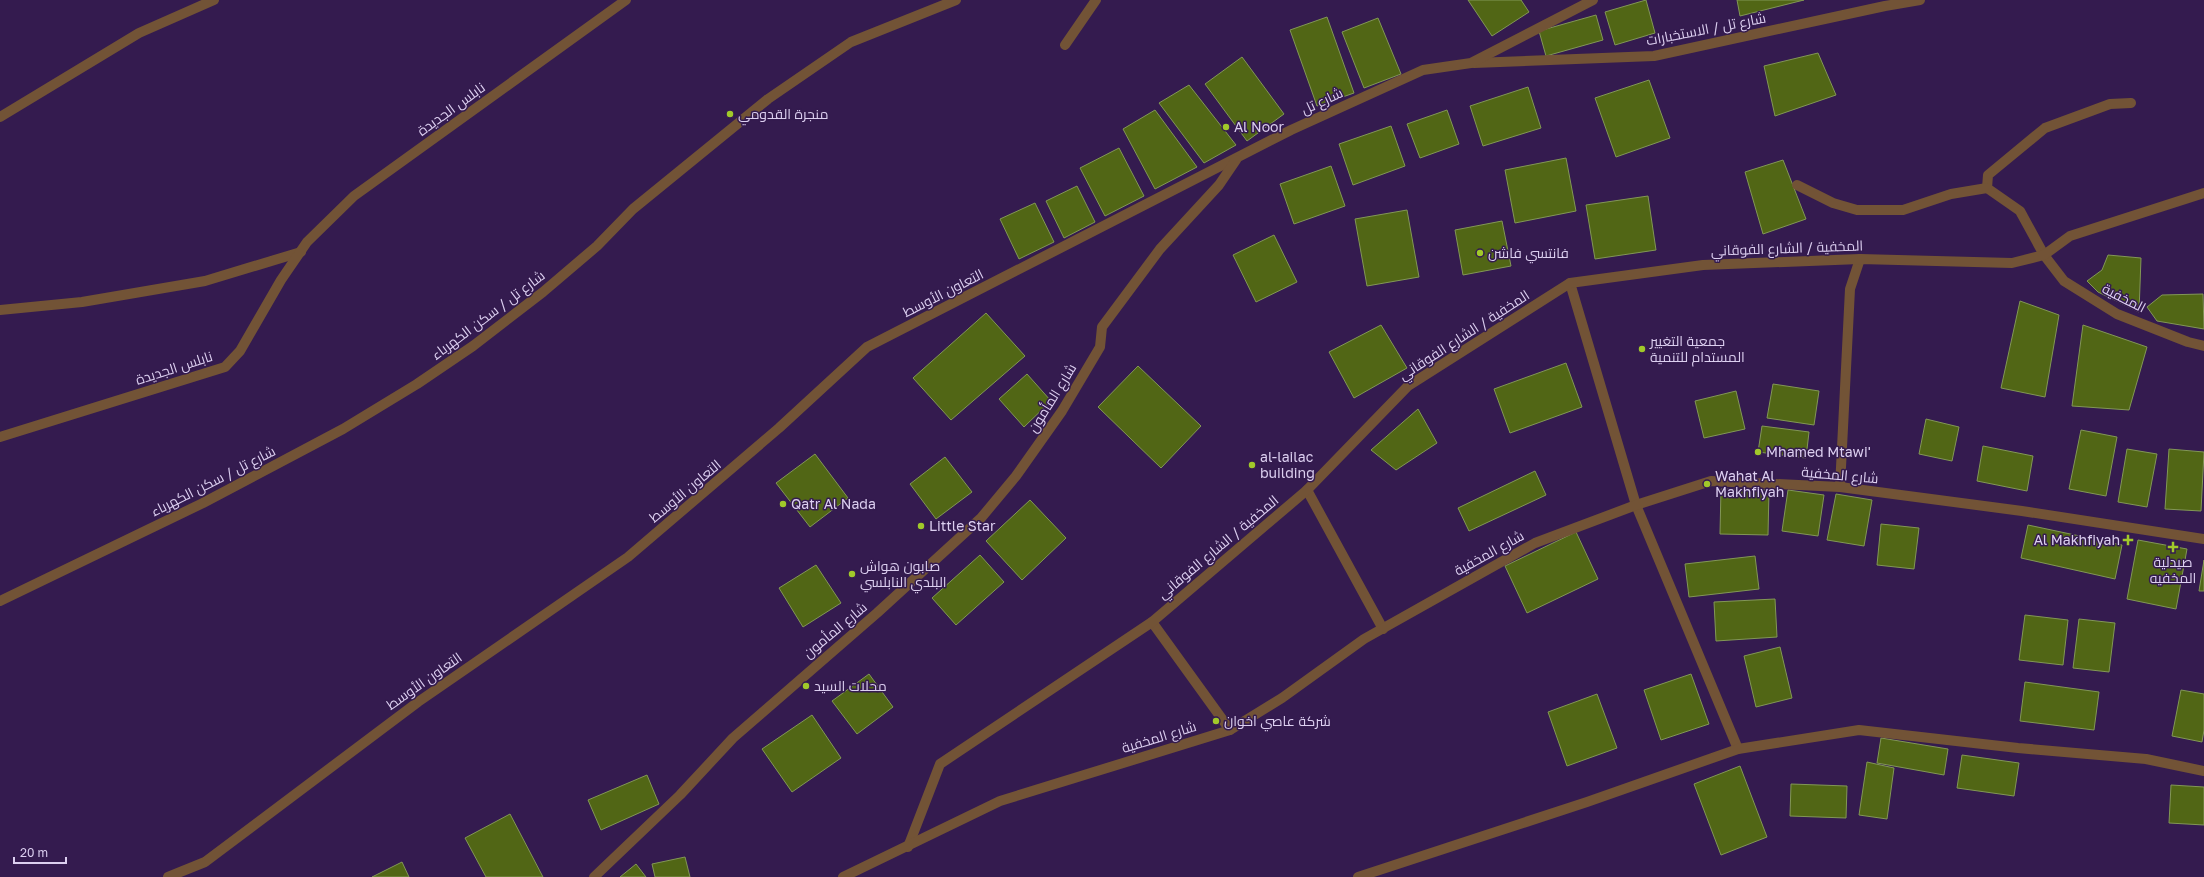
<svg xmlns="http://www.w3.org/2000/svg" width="2204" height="877" font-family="'Golos Text',Cairo,sans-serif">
	<rect width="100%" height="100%" fill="#341b4f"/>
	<g fill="#516615" stroke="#829756">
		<path d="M1468 0H1521L1529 12 1492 36Z"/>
		<path d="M1646 0 1655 33 1615 45 1605 12Z"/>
		<path d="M1737 0H1804L1740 16Z"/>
		<path d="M1596 15 1603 40 1546 56 1539 31Z"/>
		<path d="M1327 17 1354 93 1317 106 1290 30Z"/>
		<path d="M1378 18 1401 74 1364 88 1342 32Z"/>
		<path d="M1818 53 1836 95 1775 116 1764 66Z"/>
		<path d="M1242 57 1284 114 1247 141 1205 84Z"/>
		<path d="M1649 80 1670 138 1616 157 1595 98Z"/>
		<path d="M1189 85 1236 145 1204 163 1159 103Z"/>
		<path d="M1528 87 1541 128 1483 146 1470 106Z"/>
		<path d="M1155 110 1197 167 1155 189 1123 129Z"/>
		<path d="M1447 110 1459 144 1420 158 1407 124Z"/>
		<path d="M1391 126 1405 166 1353 185 1339 144Z"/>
		<path d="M1119 148 1144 196 1105 216 1080 168Z"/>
		<path d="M1566 158 1576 211 1515 223 1505 170Z"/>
		<path d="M1783 160 1806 219 1763 234 1745 172Z"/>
		<path d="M1331 166 1345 206 1294 224 1280 184Z"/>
		<path d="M1077 186 1095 222 1064 238 1046 201Z"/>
		<path d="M1648 196 1656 250 1595 259 1586 205Z"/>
		<path d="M1035 203 1054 242 1019 259 1000 219Z"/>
		<path d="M1407 210 1419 277 1367 286 1355 219Z"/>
		<path d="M1502 221 1511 266 1463 275 1455 230Z"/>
		<path d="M1274 235 1297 282 1256 302 1233 255Z"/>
		<path d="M2108 255 2141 258 2139 312 2098 292 2087 281 2102 270Z"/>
		<path d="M2203 294 2204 329 2157 321 2147 307 2162 295Z"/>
		<path d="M2020 301 2059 315 2045 397 2001 388Z"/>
		<path d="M986 313 1025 356 951 420 913 378Z"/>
		<path d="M1381 325 1407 368 1354 398 1329 352Z"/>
		<path d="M2083 325 2147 347 2129 410 2072 406Z"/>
		<path d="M1566 363 1582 407 1510 433 1494 389Z"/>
		<path d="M1138 366 1201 426 1161 468 1098 407Z"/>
		<path d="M1027 374 1051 401 1024 427 999 399Z"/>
		<path d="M1773 384 1819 391 1814 425 1767 418Z"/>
		<path d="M1736 391 1745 429 1704 438 1695 401Z"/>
		<path d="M1418 409 1437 443 1396 470 1371 450Z"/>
		<path d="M1926 419 1959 427 1952 461 1919 454Z"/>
		<path d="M1762 426 1809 432 1806 458 1758 452Z"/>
		<path d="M2081 430 2117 437 2106 496 2069 489Z"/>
		<path d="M1983 446 2033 456 2027 491 1977 481Z"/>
		<path d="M2127 449 2157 454 2147 507 2118 502Z"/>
		<path d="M2169 449 2204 452 2201 511 2165 509Z"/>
		<path d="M815 454 848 498 810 527 776 483Z"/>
		<path d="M945 457 972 492 936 519 910 484Z"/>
		<path d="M1535 471 1546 495 1469 531 1458 508Z"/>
		<path d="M1721 489 1769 490 1768 535 1720 534Z"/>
		<path d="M1788 490 1824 495 1818 536 1782 531Z"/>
		<path d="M1836 494 1872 500 1864 546 1827 540Z"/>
		<path d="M1030 500 1066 538 1022 580 986 541Z"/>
		<path d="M1881 524 1919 528 1914 569 1877 565Z"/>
		<path d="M2028 525 2122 545 2115 579 2021 558Z"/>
		<path d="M1576 532 1598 579 1527 613 1505 566Z"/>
		<path d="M2138 540 2187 549 2176 609 2127 599Z"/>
		<path d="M980 555 1004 582 956 625 932 598Z"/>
		<path d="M1755 556 1759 589 1689 597 1685 564Z"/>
		<path d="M2204 560V591H2199Z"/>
		<path d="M816 565 841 603 803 627 779 588Z"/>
		<path d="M1775 599 1777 637 1716 641 1714 602Z"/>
		<path d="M2025 615 2068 620 2063 665 2019 660Z"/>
		<path d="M2079 619 2115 623 2109 672 2073 668Z"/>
		<path d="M1780 647 1792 698 1756 707 1744 656Z"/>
		<path d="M869 674 893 707 857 734 832 701Z"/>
		<path d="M1691 674 1709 724 1661 740 1644 690Z"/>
		<path d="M2025 682 2099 692 2094 730 2020 721Z"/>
		<path d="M2181 690 2204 694V730L2202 742 2172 736Z"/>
		<path d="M1597 694 1617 748 1567 766 1548 712Z"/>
		<path d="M812 715 841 758 792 792 762 749Z"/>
		<path d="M1881 738 1948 749 1944 775 1877 763Z"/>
		<path d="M1962 755 2019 763 2014 796 1957 788Z"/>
		<path d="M1867 762 1894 768 1887 819 1859 815Z"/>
		<path d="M1740 766 1767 837 1721 855 1694 784Z"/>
		<path d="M647 775 659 804 601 830 588 800Z"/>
		<path d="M1791 784 1847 786 1846 818 1790 816Z"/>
		<path d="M2171 785 2204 787V825L2169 823Z"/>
		<path d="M510 814 543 877H486L465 838Z"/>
		<path d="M685 857 690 877H655L652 864Z"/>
		<path d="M402 862 409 877H372Z"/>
		<path d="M636 864 646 877H620Z"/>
	</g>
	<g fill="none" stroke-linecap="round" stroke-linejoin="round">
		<g stroke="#725336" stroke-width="10">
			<path d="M1065 45 1096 0"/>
			<path d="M1474 63 1654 56 1885 6 1920 0"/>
			<path d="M2131 103 2110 104 2045 128 1988 175 1987 188 2020 211 2044 255 2064 281 2117 314 2188 342 2204 346"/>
			<path d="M0 117 139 33 214 0"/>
			<path d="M1797 185 1833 203 1857 210H1903L1951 194 1987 188"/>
			<path d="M1570 283 1636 505 1738 749"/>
			<path d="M0 310 82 302 205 281 301 252"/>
			<path d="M0 437 225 367 240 351 281 280 307 242 354 196 626 0"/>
			<path d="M1840 487 1850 289 1860 259"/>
			<path d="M1307 490 1383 629"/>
			<path d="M0 601 203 503 343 429 417 384 473 346 543 292 597 246 633 209 768 99 851 42 956 0"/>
			<path d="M1152 622 1230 730"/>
			<path d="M908 847 940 764 1152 622 1307 490 1408 386 1570 283 1703 265 1860 259 2012 263 2044 255 2070 236 2204 193"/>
			<path d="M168 877 205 862 418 702 628 557 779 428 867 347 1291 130 1423 70 1471 63 1593 0"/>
			<path d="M594 877 680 795 733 738 877 613 981 518 1016 476 1062 411 1100 347 1102 327 1160 249 1219 185 1236 160"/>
			<path d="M843 877 1000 801 1230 730 1282 698 1364 639 1535 543 1636 505 1711 481 1840 487 2022 511 2204 539"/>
			<path d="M1358 877 1587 802 1738 749 1859 730 2018 748 2146 759 2204 771"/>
		</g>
	</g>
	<g fill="#a1c92a" stroke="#341b4f" stroke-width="1.5">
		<circle cx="730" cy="114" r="4"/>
		<circle cx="1226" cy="127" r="4"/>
		<circle cx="1480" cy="253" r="4"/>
		<circle cx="1642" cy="349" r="4"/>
		<circle cx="1758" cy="452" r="4"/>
		<circle cx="1252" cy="465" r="4"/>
		<circle cx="1707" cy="484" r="4"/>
		<circle cx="783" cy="504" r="4"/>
		<circle cx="921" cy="526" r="4"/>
		<path d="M2126 534h4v4h4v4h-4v4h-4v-4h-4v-4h4z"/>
		<path d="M2171 541h4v4h4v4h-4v4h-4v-4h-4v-4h4z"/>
		<circle cx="852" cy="574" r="4"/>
		<circle cx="806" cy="686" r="4"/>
		<circle cx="1216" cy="721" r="4"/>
	</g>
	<g text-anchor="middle" stroke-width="3" stroke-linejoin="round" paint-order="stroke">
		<g font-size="14" fill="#dccff0" stroke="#341b4f">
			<text transform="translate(1706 29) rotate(-11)" y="5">شارع تل / الاستخبارات</text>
			<text transform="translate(1322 101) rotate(-25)" y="5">شارع تل</text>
			<text transform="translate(451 109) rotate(-36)" y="5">نابلس الجديدة</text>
			<text transform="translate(1787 248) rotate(-2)" y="5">المخفية / الشارع الفوقاني</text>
			<text transform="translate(943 293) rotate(-27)" y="5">التعاون الأوسط</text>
			<text transform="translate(2124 298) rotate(27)" y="5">المخفية</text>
			<text transform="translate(488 315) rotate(-37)" y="5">شارع تل / سكن الكهرباء</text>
			<text transform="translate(1464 335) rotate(-33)" y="5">المخفية / الشارع الفوقاني</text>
			<text transform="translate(174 368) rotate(-18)" y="5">نابلس الجديدة</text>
			<text transform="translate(1052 398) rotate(-58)" y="5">شارع المأمون</text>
			<text transform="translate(1840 475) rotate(5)" y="5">شارع المخفية</text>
			<text transform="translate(213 481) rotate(-27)" y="5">شارع تل / سكن الكهرباء</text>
			<text transform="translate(685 491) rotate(-40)" y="5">التعاون الأوسط</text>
			<text transform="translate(1218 547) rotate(-40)" y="5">المخفية / الشارع الفوقاني</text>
			<text transform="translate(1489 553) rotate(-29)" y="5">شارع المخفية</text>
			<text transform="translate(835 630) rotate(-40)" y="5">شارع المأمون</text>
			<text transform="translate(424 681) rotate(-35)" y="5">التعاون الأوسط</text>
			<text transform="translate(1159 737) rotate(-17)" y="5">شارع المخفية</text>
		</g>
		<g font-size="14" fill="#dccff0" stroke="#341b4f" text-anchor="start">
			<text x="738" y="119">منجرة القدومي</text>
			<text x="1234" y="132">Al Noor</text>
			<text x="1488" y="258">فانتسي فاشن</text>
			<text x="1650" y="346">جمعية التغيير<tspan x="1650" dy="16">المستدام للتنمية</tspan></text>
			<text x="1766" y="457">Mhamed Mtawi'</text>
			<text x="1260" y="462">al-lailac<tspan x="1260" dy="16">building</tspan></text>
			<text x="1715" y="481">Wahat Al<tspan x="1715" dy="16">Makhfiyah</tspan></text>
			<text x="791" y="509">Qatr Al Nada</text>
			<text x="929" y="531">Little Star</text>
			<text x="2120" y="545" text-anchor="end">Al Makhfiyah</text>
			<text x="2173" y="567" text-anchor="middle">صيدلية<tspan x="2173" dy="16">المخفيه</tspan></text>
			<text x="860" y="571">صابون هواش<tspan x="860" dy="16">البلدي النابلسي</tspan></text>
			<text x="814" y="691">محلات السيد</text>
			<text x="1224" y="726">شركة عاصي اخوان</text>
		</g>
	</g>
	<path d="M14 857v6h52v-6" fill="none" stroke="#dccff0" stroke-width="2"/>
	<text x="20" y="857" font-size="12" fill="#dccff0" stroke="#341b4f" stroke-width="3" paint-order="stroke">20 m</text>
</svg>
